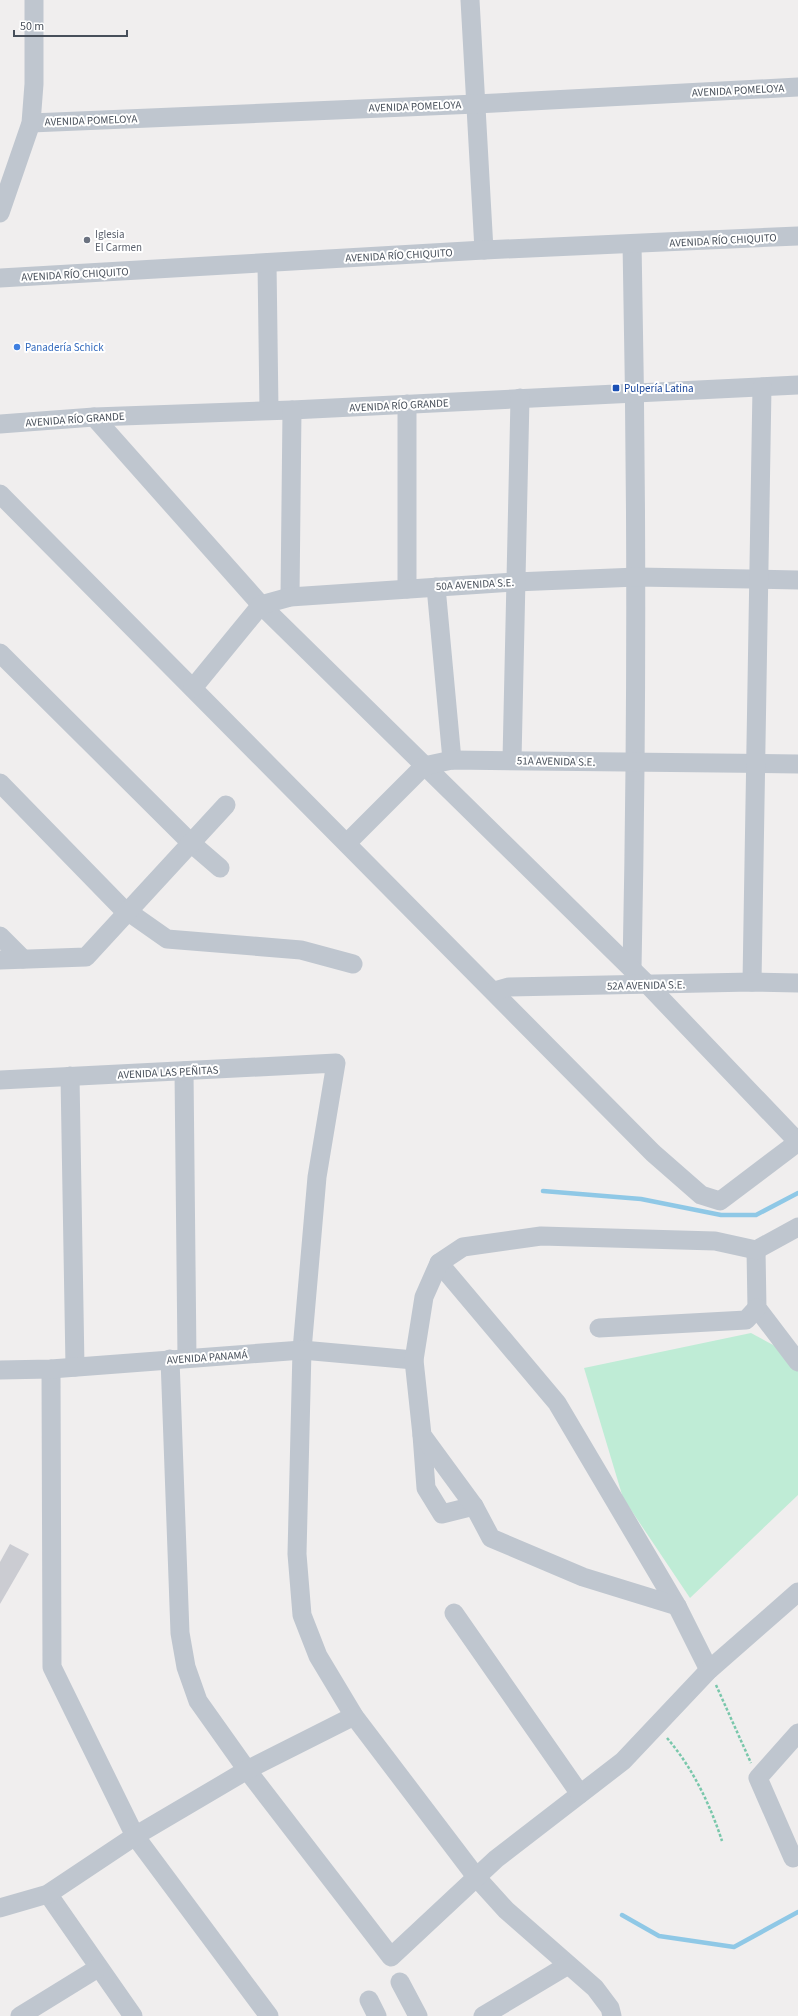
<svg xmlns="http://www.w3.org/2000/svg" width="798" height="2016" font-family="'Source Sans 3',sans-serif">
	<rect width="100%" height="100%" fill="#f0eeee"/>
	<path fill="#bfecd6" d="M751 1333 788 1353 798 1366V1495L690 1598 623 1498 584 1368Z"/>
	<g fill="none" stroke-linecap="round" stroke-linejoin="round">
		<g stroke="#8fc8e6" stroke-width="4.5">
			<path d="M543 1191 641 1199 721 1215H756L798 1193"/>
			<path d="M622 1915 659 1936 734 1947 798 1912"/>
		</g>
	</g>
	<path fill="#cbccd2" d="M10 1544 29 1554 0 1604V1562Z"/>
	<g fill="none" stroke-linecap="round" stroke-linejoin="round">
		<g stroke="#79c7ab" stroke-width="2.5" stroke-dasharray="3 2" stroke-linecap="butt">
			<path d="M716 1685 751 1763"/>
			<path d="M667 1738C692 1767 710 1804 722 1841"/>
		</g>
		<g stroke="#bfc6cf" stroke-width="19">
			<path d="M470 0 484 250"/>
			<path d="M31 123 476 104 798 87"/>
			<path d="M0 213 31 123 34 84V0"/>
			<path d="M632 244C637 486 637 728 632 969"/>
			<path d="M267 263 269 410"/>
			<path d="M0 278 484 250 798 236"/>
			<path d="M407 404V589"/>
			<path d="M94 417 261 605 648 985 798 1142"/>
			<path d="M0 424 94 417 292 410 798 385"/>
			<path d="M0 494 653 1153 701 1195 720 1201 798 1142"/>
			<path d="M436 587 452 760"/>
			<path d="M290 597 292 410"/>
			<path d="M0 653 191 843 220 868"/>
			<path d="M193 688 261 605 290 597 515 582 637 577 798 580"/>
			<path d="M512 760 520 398"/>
			<path d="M0 783 120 906 167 939 301 950 353 964"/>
			<path d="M347 843 424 766 452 760 798 764"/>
			<path d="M0 936 23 959"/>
			<path d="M0 960 86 957 226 805"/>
			<path d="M752 982 762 387"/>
			<path d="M495 991 509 987 752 982 798 983"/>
			<path d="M184 1071 187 1358"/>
			<path d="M70 1076 75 1367"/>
			<path d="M0 1080 336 1063 317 1177 302 1350 297 1554 302 1615 318 1656 354 1716 477 1878 506 1910 595 1988 610 2008 612 2016"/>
			<path d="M756 1250 757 1308 798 1362"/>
			<path d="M439 1263 557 1403 677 1606 709 1670"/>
			<path d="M599 1328 746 1320 757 1308"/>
			<path d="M170 1359 180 1633 186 1667 198 1701 247 1770 391 1957 496 1859 623 1761 709 1670 798 1592"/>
			<path d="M51 1369 52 1667 135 1836 269 2016"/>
			<path d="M0 1370 51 1369 302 1350 414 1360"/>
			<path d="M422 1435 426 1488 442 1514 474 1506"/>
			<path d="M677 1606 583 1577 491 1538 474 1506 422 1435 414 1360 424 1297 439 1263 463 1247 541 1236 715 1241 756 1250 798 1227"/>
			<path d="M454 1613 580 1794"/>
			<path d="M793 1858 758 1778 798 1733"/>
			<path d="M48 1894 133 2016"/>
			<path d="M0 1908 48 1894 135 1836 247 1770 354 1716"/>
			<path d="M400 1982 418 2016"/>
			<path d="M369 2000 377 2016"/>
			<path d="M20 2016 98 1968"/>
			<path d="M483 2016 568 1965"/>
		</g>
	</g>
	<circle fill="#6b7280" stroke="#fff" stroke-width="1.5" cx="87" cy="240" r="4"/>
	<circle fill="#3f7fe0" stroke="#fff" stroke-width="1.5" cx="17" cy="347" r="4"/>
	<rect fill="#1a4fb4" stroke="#fff" stroke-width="1.5" x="612" y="384" width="8" height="8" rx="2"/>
	<g text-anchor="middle" stroke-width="4" stroke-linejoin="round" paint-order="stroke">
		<g font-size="11" fill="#474f5a" stroke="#fff">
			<text transform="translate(738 90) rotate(-3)" y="4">AVENIDA POMELOYA</text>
			<text transform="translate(415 106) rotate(-2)" y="4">AVENIDA POMELOYA</text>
			<text transform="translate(91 120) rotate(-2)" y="4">AVENIDA POMELOYA</text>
			<text transform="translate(723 240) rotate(-3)" y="4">AVENIDA RÍO CHIQUITO</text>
			<text transform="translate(399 255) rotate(-3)" y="4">AVENIDA RÍO CHIQUITO</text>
			<text transform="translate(75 274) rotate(-3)" y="4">AVENIDA RÍO CHIQUITO</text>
			<text transform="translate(399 405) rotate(-3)" y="4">AVENIDA RÍO GRANDE</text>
			<text transform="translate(75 419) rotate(-4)" y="4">AVENIDA RÍO GRANDE</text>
			<text transform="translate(475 584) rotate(-3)" y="4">50A AVENIDA S.E.</text>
			<text transform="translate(556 761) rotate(1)" y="4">51A AVENIDA S.E.</text>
			<text transform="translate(646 985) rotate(-1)" y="4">52A AVENIDA S.E.</text>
			<text transform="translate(168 1072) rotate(-3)" y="4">AVENIDA LAS PEÑITAS</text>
			<text transform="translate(207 1357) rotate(-4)" y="4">AVENIDA PANAMÁ</text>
		</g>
		<g font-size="11" fill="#5b616d" stroke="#fff" text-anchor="start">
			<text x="95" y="238">Iglesia<tspan x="95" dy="13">El Carmen</tspan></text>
		</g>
		<g font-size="11" fill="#366cbe" stroke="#fff" text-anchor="start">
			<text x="25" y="351">Panadería Schick</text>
		</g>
		<g font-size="11" fill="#164399" stroke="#fff" text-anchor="start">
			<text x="624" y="392">Pulpería Latina</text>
		</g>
	</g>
	<path d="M14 30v6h113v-6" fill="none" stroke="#474f5a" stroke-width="2"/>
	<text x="20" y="30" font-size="12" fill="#474f5a" stroke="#ffffff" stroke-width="3" paint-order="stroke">50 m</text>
</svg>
